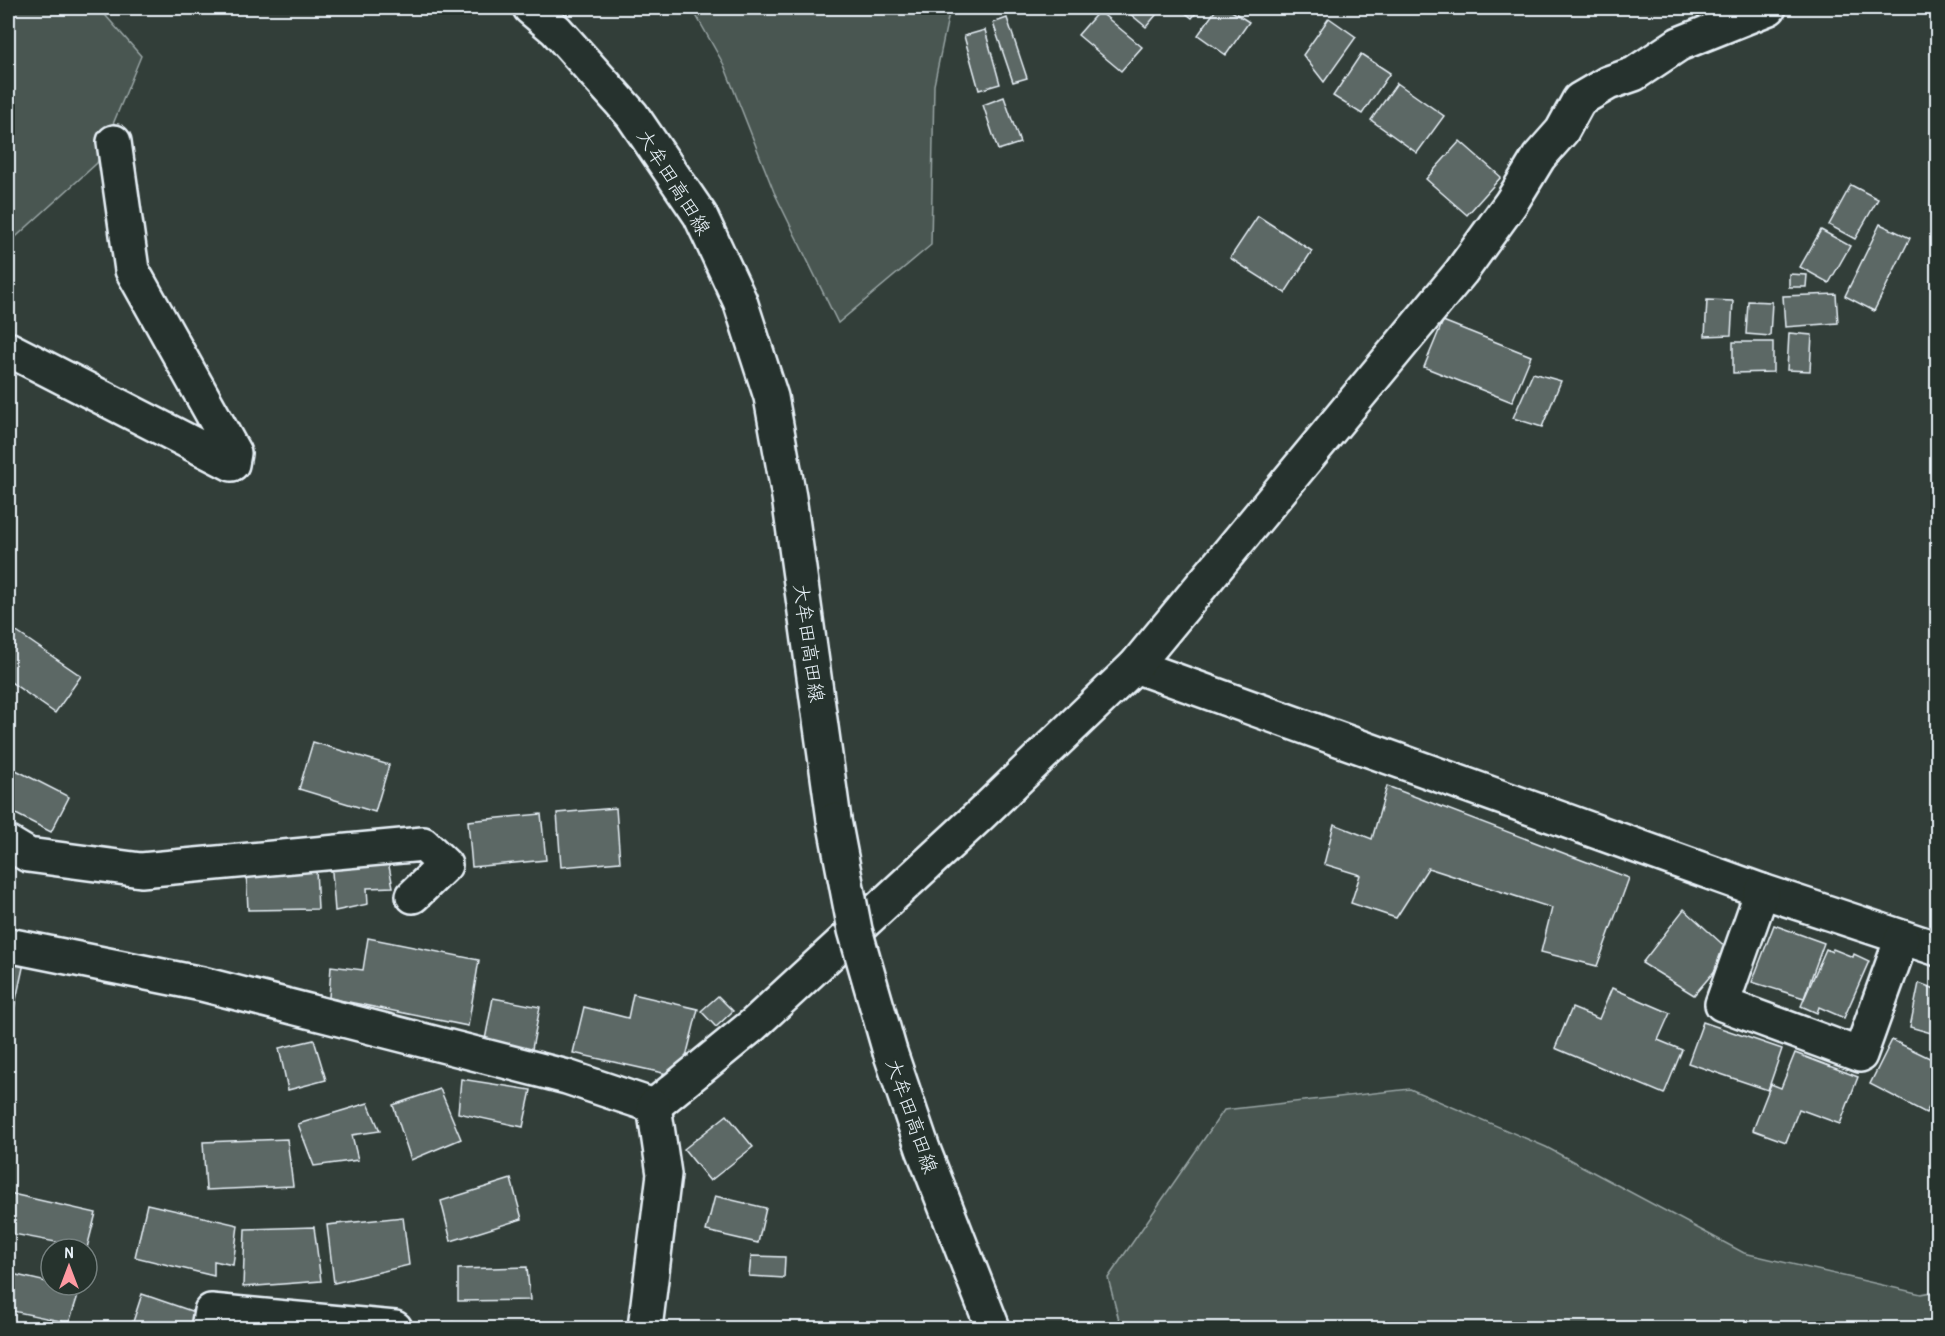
<svg xmlns="http://www.w3.org/2000/svg" width="1945" height="1336" font-family="'Patrick Hand','Klee One',sans-serif">
	<rect width="100%" height="100%" fill="#323e39"/>
	<filter id="ink" filterUnits="userSpaceOnUse"><feTurbulence type="fractalNoise" baseFrequency=".0167" numOctaves="2"/><feDisplacementMap in="SourceGraphic" scale="12" xChannelSelector="R" yChannelSelector="G"/><feConvolveMatrix kernelMatrix="1 2 1 2 8 2 1 2 1" color-interpolation-filters="sRGB"/></filter>
	<g filter="url(#ink)">
		<g fill="#495651" stroke="#98a4a4" stroke-width="1.5">
			<path d="M8 8H99L141 56 97 163 8 244Z"/>
			<path d="M692 8H950L934 85 931 245 838 323 774 192 724 65Z"/>
			<path d="M1410 1089 1546 1147 1744 1253 1921 1294 1937 1291V1328H1121L1108 1278 1224 1110Z"/>
		</g>
		<g fill="#5c6865" stroke="#e8f1f8" stroke-width="1.5">
			<path d="M1123 8H1162L1146 27Z"/>
			<path d="M1179 8H1200L1192 18Z"/>
			<path d="M1217 8H1227L1249 22 1226 55 1198 35Z"/>
			<path d="M1099 11 1142 47 1121 71 1078 35Z"/>
			<path d="M1007 18 1027 78 1013 82 993 23Z"/>
			<path d="M1329 18 1356 37 1324 82 1303 55Z"/>
			<path d="M985 30 1000 84 979 90 964 36Z"/>
			<path d="M1361 54 1390 73 1362 114 1333 96Z"/>
			<path d="M1397 83 1444 116 1417 153 1371 120Z"/>
			<path d="M1004 97 1020 143 998 150 983 105Z"/>
			<path d="M1460 141 1501 177 1467 215 1426 179Z"/>
			<path d="M1851 185 1878 199 1855 239 1829 225Z"/>
			<path d="M1258 216 1312 251 1285 293 1230 258Z"/>
			<path d="M1880 224 1910 238 1874 311 1845 296Z"/>
			<path d="M1821 230 1850 246 1829 283 1800 267Z"/>
			<path d="M1789 274 1807 275 1806 287H1789Z"/>
			<path d="M1836 294 1838 323 1785 327 1783 296Z"/>
			<path d="M1707 300 1733 301 1731 335 1705 336Z"/>
			<path d="M1748 301 1772 302 1770 336 1746 334Z"/>
			<path d="M1443 321 1531 356 1512 402 1424 367Z"/>
			<path d="M1789 333 1812 335 1810 371 1787 370Z"/>
			<path d="M1733 342H1773V372L1733 373Z"/>
			<path d="M1533 373 1561 381 1542 427 1513 418Z"/>
			<path d="M8 626 81 676 55 713 8 680Z"/>
			<path d="M313 742 389 765 375 812 299 789Z"/>
			<path d="M8 766 69 797 51 832 8 810Z"/>
			<path d="M1387 786 1629 878 1597 966 1541 952 1552 908 1428 868 1396 918 1351 903 1360 875 1324 864 1334 824 1372 839Z"/>
			<path d="M616 808 620 862 561 867 557 813Z"/>
			<path d="M541 814 546 860 472 867 468 821Z"/>
			<path d="M387 856 393 887 367 888 368 904 335 911 331 859Z"/>
			<path d="M246 868 316 869 318 909 248 910Z"/>
			<path d="M1684 909 1731 952 1694 995 1642 963Z"/>
			<path d="M1774 925 1824 943 1804 998 1752 982Z"/>
			<path d="M368 938 479 960 468 1026 329 998 331 966 363 970Z"/>
			<path d="M1826 949 1832 952 1833 949 1853 957 1854 954 1869 961 1844 1018 1819 1007 1817 1013 1801 1006Z"/>
			<path d="M8 959 24 963 9 1032 8 1031Z"/>
			<path d="M1919 983 1938 990V1035L1910 1027Z"/>
			<path d="M1612 988 1670 1013 1658 1040 1682 1050 1664 1094 1555 1048 1572 1008 1599 1019Z"/>
			<path d="M633 994 698 1009 681 1077 573 1053 584 1007 628 1018Z"/>
			<path d="M718 996 733 1011 716 1027 701 1011Z"/>
			<path d="M493 998 540 1007 531 1054 484 1045Z"/>
			<path d="M1703 1022 1782 1049 1768 1090 1688 1063Z"/>
			<path d="M314 1040 326 1080 288 1090 279 1048Z"/>
			<path d="M1892 1040 1938 1062V1090L1926 1113 1870 1084Z"/>
			<path d="M1795 1053 1858 1077 1840 1124 1799 1109 1786 1142 1753 1130 1771 1084 1781 1088Z"/>
			<path d="M461 1079 531 1090 523 1127 458 1113Z"/>
			<path d="M440 1089 461 1139 411 1160 393 1105Z"/>
			<path d="M368 1103 380 1131 352 1135 358 1160 314 1166 298 1124Z"/>
			<path d="M727 1115 753 1147 710 1181 684 1149Z"/>
			<path d="M287 1139 293 1186 206 1190 203 1142Z"/>
			<path d="M511 1179 522 1219 451 1241 441 1201Z"/>
			<path d="M8 1193 96 1213 87 1248 8 1233Z"/>
			<path d="M715 1196 766 1208 758 1243 706 1231Z"/>
			<path d="M147 1204 238 1225 233 1265 214 1261V1276L135 1257Z"/>
			<path d="M403 1217 409 1265 334 1283 327 1225Z"/>
			<path d="M314 1227 321 1281 243 1287 245 1229Z"/>
			<path d="M751 1256 785 1257 784 1278 749 1276Z"/>
			<path d="M527 1267 530 1300 458 1301V1269Z"/>
			<path d="M8 1273 51 1283V1285L80 1289 69 1323 8 1310Z"/>
			<path d="M142 1294 203 1315 198 1328H131Z"/>
			<path d="M452 1322 481 1328H450Z"/>
		</g>
		<g fill="none" stroke-linecap="round" stroke-linejoin="round">
			<g stroke="#e8f1f8" stroke-width="38">
				<g id="minor">
					<path d="M8 349 232 464 234 453 132 270 114 142"/>
					<path d="M1135 666 1762 891 1938 949"/>
					<path d="M8 843 28 855 141 870 423 844 445 865 413 896"/>
					<path d="M1762 891 1722 1004 1860 1055 1902 938"/>
					<path d="M8 945 202 984 567 1077 654 1106"/>
					<path d="M654 1106 753 1025 978 817 1135 666 1461 272 1511 203 1539 157 1562 131 1579 100 1608 83 1634 74 1679 44 1769 8"/>
					<path d="M208 1328 211 1311 395 1328"/>
					<path d="M645 1328 664 1174 654 1106"/>
				</g>
			</g>
			<g stroke="#e8f1f8" stroke-width="38">
				<g id="major">
					<path d="M530 8 556 30 632 115 700 215 740 301 771 397 789 497 834 820"/>
					<path d="M890 1052 923 1149 993 1328"/>
				</g>
			</g>
			<use href="#minor" stroke="#26332d" stroke-width="33"/>
			<use href="#major" stroke="#26332d" stroke-width="33"/>
			<g stroke="#e8f1f8" stroke-width="38" stroke-linecap="butt">
				<path id="major-bridge" d="M834 820 855 930 890 1052"/>
			</g>
			<use href="#major-bridge" stroke="#26332d" stroke-width="33"/>
		</g>
	</g>
	<g text-anchor="middle" stroke-width="4.5" stroke-linejoin="round" paint-order="stroke">
		<g font-size="20" fill="#e8f1f8" stroke="#26332d">
			<text transform="translate(674 182) rotate(58)" y="7">大牟田高田線</text>
			<text transform="translate(809 643) rotate(82)" y="7">大牟田高田線</text>
			<text transform="translate(912 1116) rotate(71)" y="7">大牟田高田線</text>
		</g>
	</g>
	<rect width="1945" height="1336" fill="none" stroke="#26332d" stroke-width="30"/>
	<rect x="15" y="15" width="1915" height="1306" fill="none" stroke="#e8f1f8" stroke-width="2" filter="url(#ink)"/>
	<g transform="translate(69 1267)"><circle r="28" fill="#26332d" stroke="#747f7e" stroke-width="1.5"/>
	<path d="M0-4.5L10 22L0 15L-10 22Z" fill="#ff9aa2"/>
	<text y="-9" font-size="16" font-weight="bold" text-anchor="middle" fill="#e8f1f8">N</text>
	</g>
</svg>
